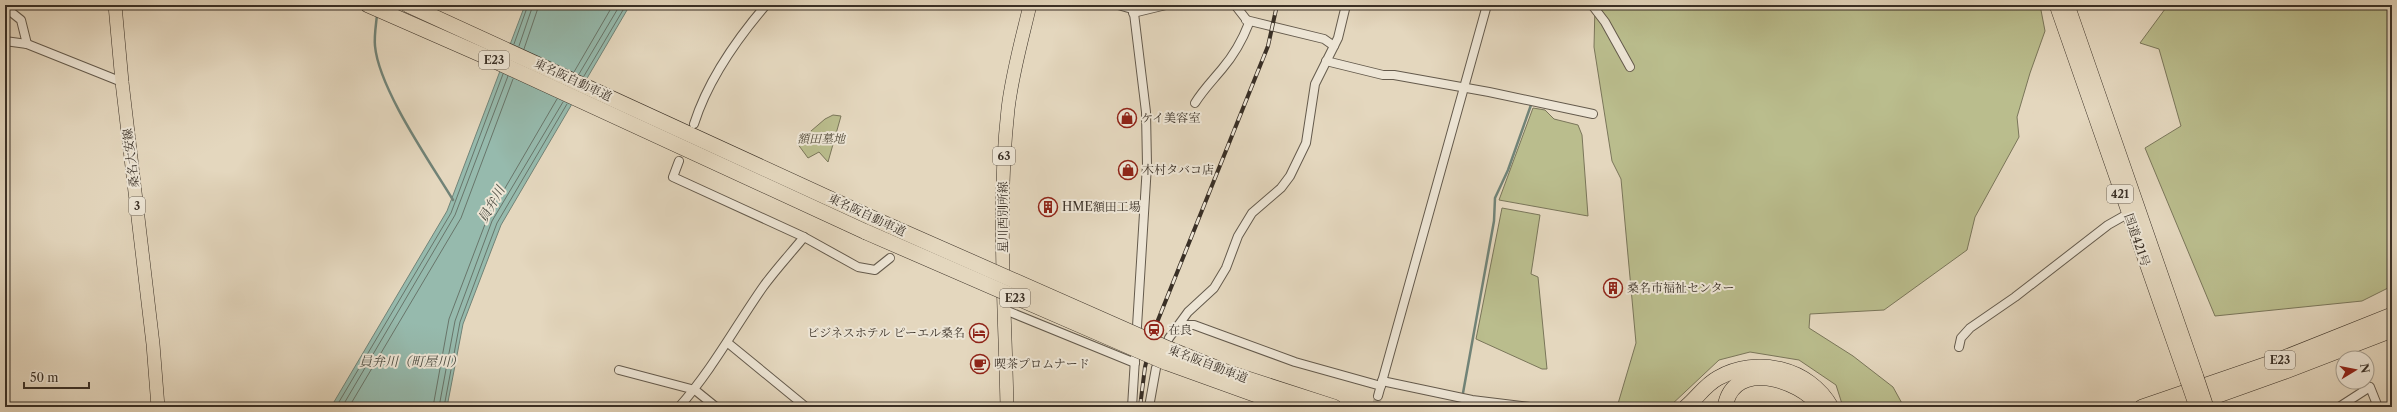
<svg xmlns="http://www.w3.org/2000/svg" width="2397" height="412" font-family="'Libre Caslon Text','Noto Serif JP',serif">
	<rect width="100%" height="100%" fill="#e4d7be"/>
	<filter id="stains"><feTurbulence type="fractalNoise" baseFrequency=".005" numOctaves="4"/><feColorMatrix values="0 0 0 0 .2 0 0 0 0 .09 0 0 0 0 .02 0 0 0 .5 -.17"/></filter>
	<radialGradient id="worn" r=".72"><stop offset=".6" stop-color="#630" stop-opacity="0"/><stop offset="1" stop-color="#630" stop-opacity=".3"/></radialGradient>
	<g fill="#babd8d" stroke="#7a765a">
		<path d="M1595 5H2040L2045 31 2030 73 2017 117 2019 137 1975 217 1967 250 1884 310 1810 314 1809 328 1853 356 1893 387 1904 407H1843L1836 385 1799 360 1750 352 1719 360 1669 407H1617L1636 343 1621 179 1612 161 1594 47Z"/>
		<path d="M2168 5H2392V286L2362 301 2215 316 2145 148 2181 126 2159 49 2140 43Z"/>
		<path d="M1533 108 1545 110 1554 119 1578 125 1582 135 1588 216 1499 200Z"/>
		<path d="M833 115 841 116 828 162 819 152 808 158 797 143 825 119Z"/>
		<path d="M1502 208 1540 215 1531 274 1538 277 1547 369H1542L1476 339Z"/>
	</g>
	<path fill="#96baad" stroke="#718377" d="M525 5H630L501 225 463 324 447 407H331L447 211Z"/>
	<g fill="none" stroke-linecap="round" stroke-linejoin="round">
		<g stroke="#68756a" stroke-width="1">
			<path d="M514 44 528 5"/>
			<path d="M519 46 533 5"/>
			<path d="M524 49 539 5"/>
			<path d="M574 72 613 5"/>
			<path d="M579 74 620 5"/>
			<path d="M584 76 626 5"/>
			<path d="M336 407 451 213 503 74"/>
			<path d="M342 407 455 215 508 76"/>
			<path d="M349 407 461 218 513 79"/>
			<path d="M433 407 449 319 487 219 557 99"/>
			<path d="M439 407 455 321 492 221 563 102"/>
			<path d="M444 407 460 322 497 223 567 104"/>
		</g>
		<g stroke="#718377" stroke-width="2.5">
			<path d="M377 15C376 25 374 36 375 46 379 89 430 162 453 200"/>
			<path d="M1463 393 1494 221 1495 198 1508 170 1531 105"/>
		</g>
		<path stroke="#c2b6a0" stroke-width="8" stroke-dasharray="8 4" stroke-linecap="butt" d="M1376 407 1378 396"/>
		<g stroke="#645a4c" stroke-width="10">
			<g id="minor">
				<path d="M9 5 11 12 21 20 27 44"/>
				<path d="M1118 5 1132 9"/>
				<path d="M1592 5 1605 22 1630 67"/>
				<path d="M1133 13 1166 5"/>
				<path d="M1246 20 1324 39 1334 46"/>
				<path d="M5 41 27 44 122 82"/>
				<path d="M1326 61 1383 75H1394L1489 92 1593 114"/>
				<path d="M1195 103C1203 90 1212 81 1222 69 1234 55 1242 41 1249 23L1235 5"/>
				<path d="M694 124C708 80 736 40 766 5"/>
				<path d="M679 161 673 177 804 237 858 267 875 270 890 258"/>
				<path d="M1005 310 1135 363"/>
				<path d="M1177 328 1184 325H1194L1295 362 1381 386"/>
				<path d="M728 343 806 407"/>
				<path d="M1959 347 1961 338 1970 328 2015 297 2108 225 2131 212"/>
				<path d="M619 370 695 390 716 407"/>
				<path d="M1382 381 1472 400 1530 407"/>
				<path d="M1378 396 1487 5"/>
				<path d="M679 407C712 370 735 327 763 287 776 269 791 253 804 237"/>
				<path d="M1132 407 1147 165 1146 112 1133 5"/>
				<path d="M1149 407 1156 368 1169 338 1188 312 1214 288 1226 268 1238 236 1252 213 1281 188 1290 176 1306 143 1315 84 1338 38 1346 5"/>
				<path d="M2339 407 2370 387 2378 407"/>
			</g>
		</g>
		<g stroke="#3a3026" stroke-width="14">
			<g id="primary">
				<path d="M115 5 122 82 153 344 158 407"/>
				<path d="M1007 407C1005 308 997 208 1008 109 1012 74 1022 39 1030 5"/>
			</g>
		</g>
		<g stroke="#3a3026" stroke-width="14">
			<g id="trunk">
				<path d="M2056 5 2187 381"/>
				<path d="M2068 5 2197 377"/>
			</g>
		</g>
		<g stroke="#3a3026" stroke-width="16">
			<g id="motorway">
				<path d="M368 5 482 55 866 232"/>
				<path d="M408 5 872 218"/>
				<path d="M1169 349 1226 372 1334 407"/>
				<path d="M1165 362 1290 407"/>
				<path d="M1686 407C1697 398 1705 385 1718 378 1757 356 1809 368 1831 407"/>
				<path d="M1725 407C1733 359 1799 378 1820 407"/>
				<path d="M2142 407 2279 360 2392 315"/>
				<path d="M2185 407 2283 372 2392 330"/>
			</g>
		</g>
		<use href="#minor" stroke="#ede5d5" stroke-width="8"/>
		<use href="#primary" stroke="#e4d7be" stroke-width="13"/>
		<use href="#trunk" stroke="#e4d7be" stroke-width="13"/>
		<use href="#motorway" stroke="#e4d7be" stroke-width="15"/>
		<g stroke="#3a3026" stroke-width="4">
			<path id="rail" d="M1140 407 1145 367 1154 330 1268 46 1277 5"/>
		</g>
		<use href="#rail" stroke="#ede5d5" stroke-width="2.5" stroke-dasharray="8" stroke-linecap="butt"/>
		<g stroke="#3a3026" stroke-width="14" stroke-linecap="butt">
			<g id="trunk-bridge">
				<path d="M2197 377 2207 407"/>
				<path d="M2187 381 2196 407"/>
			</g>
		</g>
		<g stroke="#3a3026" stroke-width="16" stroke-linecap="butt">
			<g id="motorway-bridge">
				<path d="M872 218 1169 349"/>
				<path d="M866 232 1165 362"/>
			</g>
		</g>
		<use href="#trunk-bridge" stroke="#e4d7be" stroke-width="13"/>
		<use href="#motorway-bridge" stroke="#e4d7be" stroke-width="15"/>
	</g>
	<defs>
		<g id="shop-ring" transform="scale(1)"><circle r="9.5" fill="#ede5d5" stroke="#8f2418" stroke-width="1.5"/><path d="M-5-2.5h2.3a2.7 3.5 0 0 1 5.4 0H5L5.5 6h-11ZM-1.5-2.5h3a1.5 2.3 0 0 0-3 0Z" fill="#8f2418"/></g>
		<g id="building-ring" transform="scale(1)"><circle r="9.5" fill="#ede5d5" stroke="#8f2418" stroke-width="1.5"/><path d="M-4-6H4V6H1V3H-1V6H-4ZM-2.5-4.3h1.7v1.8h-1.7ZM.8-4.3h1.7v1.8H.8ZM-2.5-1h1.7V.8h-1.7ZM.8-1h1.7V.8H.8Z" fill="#8f2418"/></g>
		<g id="station-ring" transform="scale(1)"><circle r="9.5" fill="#ede5d5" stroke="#8f2418" stroke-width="1.5"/><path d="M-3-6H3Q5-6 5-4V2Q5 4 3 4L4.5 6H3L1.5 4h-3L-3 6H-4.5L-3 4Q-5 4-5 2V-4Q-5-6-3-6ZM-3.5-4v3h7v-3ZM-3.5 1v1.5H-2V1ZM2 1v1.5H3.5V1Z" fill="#8f2418"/></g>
		<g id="hotel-ring" transform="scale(1)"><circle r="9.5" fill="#ede5d5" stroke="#8f2418" stroke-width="1.5"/><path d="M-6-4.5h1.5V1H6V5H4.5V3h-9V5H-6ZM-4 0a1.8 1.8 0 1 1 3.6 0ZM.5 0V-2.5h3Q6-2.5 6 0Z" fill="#8f2418"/></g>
		<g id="cafe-ring" transform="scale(1)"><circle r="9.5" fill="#ede5d5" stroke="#8f2418" stroke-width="1.5"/><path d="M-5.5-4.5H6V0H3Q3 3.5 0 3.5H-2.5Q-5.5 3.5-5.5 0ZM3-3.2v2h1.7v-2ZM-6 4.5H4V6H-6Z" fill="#8f2418"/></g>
	</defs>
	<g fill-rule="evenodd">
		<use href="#shop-ring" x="1127" y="118"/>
		<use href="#shop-ring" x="1128" y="170"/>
		<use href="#building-ring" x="1048" y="207"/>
		<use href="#building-ring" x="1613" y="288"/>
		<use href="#station-ring" x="1154" y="330"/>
		<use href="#hotel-ring" x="979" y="333"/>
		<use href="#cafe-ring" x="980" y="364"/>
	</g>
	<g text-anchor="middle" stroke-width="4" stroke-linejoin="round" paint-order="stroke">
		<g fill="#ede5d5" stroke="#70665a" stroke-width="1">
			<rect x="479" y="51" width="30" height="18" rx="3"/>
			<rect x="993" y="147" width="22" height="18" rx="3"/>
			<rect x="2107" y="185" width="26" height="18" rx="3"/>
			<rect x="129" y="197" width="16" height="18" rx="3"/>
			<rect x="1000" y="289" width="30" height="18" rx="3"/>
			<rect x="2265" y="351" width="30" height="18" rx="3"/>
		</g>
		<g font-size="11" font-weight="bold" fill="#3a3026">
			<text x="494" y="64">E23</text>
			<text x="1004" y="160">63</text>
			<text x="2120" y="198">421</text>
			<text x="137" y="210">3</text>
			<text x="1015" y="302">E23</text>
			<text x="2280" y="364">E23</text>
		</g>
		<g font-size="12" fill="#3a3026" stroke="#ede5d5">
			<text transform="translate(573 80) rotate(25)" y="4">東名阪自動車道</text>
			<text transform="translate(131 158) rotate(-97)" y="4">桑名大安線</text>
			<text transform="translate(867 215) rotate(25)" y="4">東名阪自動車道</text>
			<text transform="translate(1003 217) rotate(-90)" y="4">星川西別所線</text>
			<text transform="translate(2137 240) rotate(71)" y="4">国道421号</text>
			<text transform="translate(1208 364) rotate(21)" y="4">東名阪自動車道</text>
		</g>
		<g font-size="12" fill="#3a3026" stroke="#ede5d5" text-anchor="start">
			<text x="1141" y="122">ケイ美容室</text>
			<text x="1142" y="174">木村タバコ店</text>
			<text x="1062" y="211">HME額田工場</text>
			<text x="1627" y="292">桑名市福祉センター</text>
			<text x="1168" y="334">在良</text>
			<text x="965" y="337" text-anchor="end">ビジネスホテル ピーエル桑名</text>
			<text x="994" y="368">喫茶プロムナード</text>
		</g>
		<g font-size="12" font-style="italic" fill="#544c3b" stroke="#ede5d5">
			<text x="821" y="143">額田墓地</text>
		</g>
		<g font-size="13" font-style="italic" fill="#4c4c41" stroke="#ede5d5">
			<text transform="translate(491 204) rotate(-60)" y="5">員弁川</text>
			<text x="411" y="366">員弁川（町屋川）</text>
		</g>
	</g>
	<rect width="2397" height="412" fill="none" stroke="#e4d7be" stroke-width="20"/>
	<rect x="6" y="6" width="2385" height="400" fill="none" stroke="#3a3026" stroke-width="2"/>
	<rect x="10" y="10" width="2377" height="392" fill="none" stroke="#3a3026"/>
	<g transform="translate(2355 370) rotate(80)"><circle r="19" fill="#ede5d5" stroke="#a59d8f"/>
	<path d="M0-3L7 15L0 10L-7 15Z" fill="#8f2418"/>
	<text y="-6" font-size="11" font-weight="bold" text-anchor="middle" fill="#3a3026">N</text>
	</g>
	<path d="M24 382v6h65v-6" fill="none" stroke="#3a3026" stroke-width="2"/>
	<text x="30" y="382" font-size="12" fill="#3a3026" stroke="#ede5d5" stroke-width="3" paint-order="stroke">50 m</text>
	<rect width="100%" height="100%" filter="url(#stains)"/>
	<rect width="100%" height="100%" fill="url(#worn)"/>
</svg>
